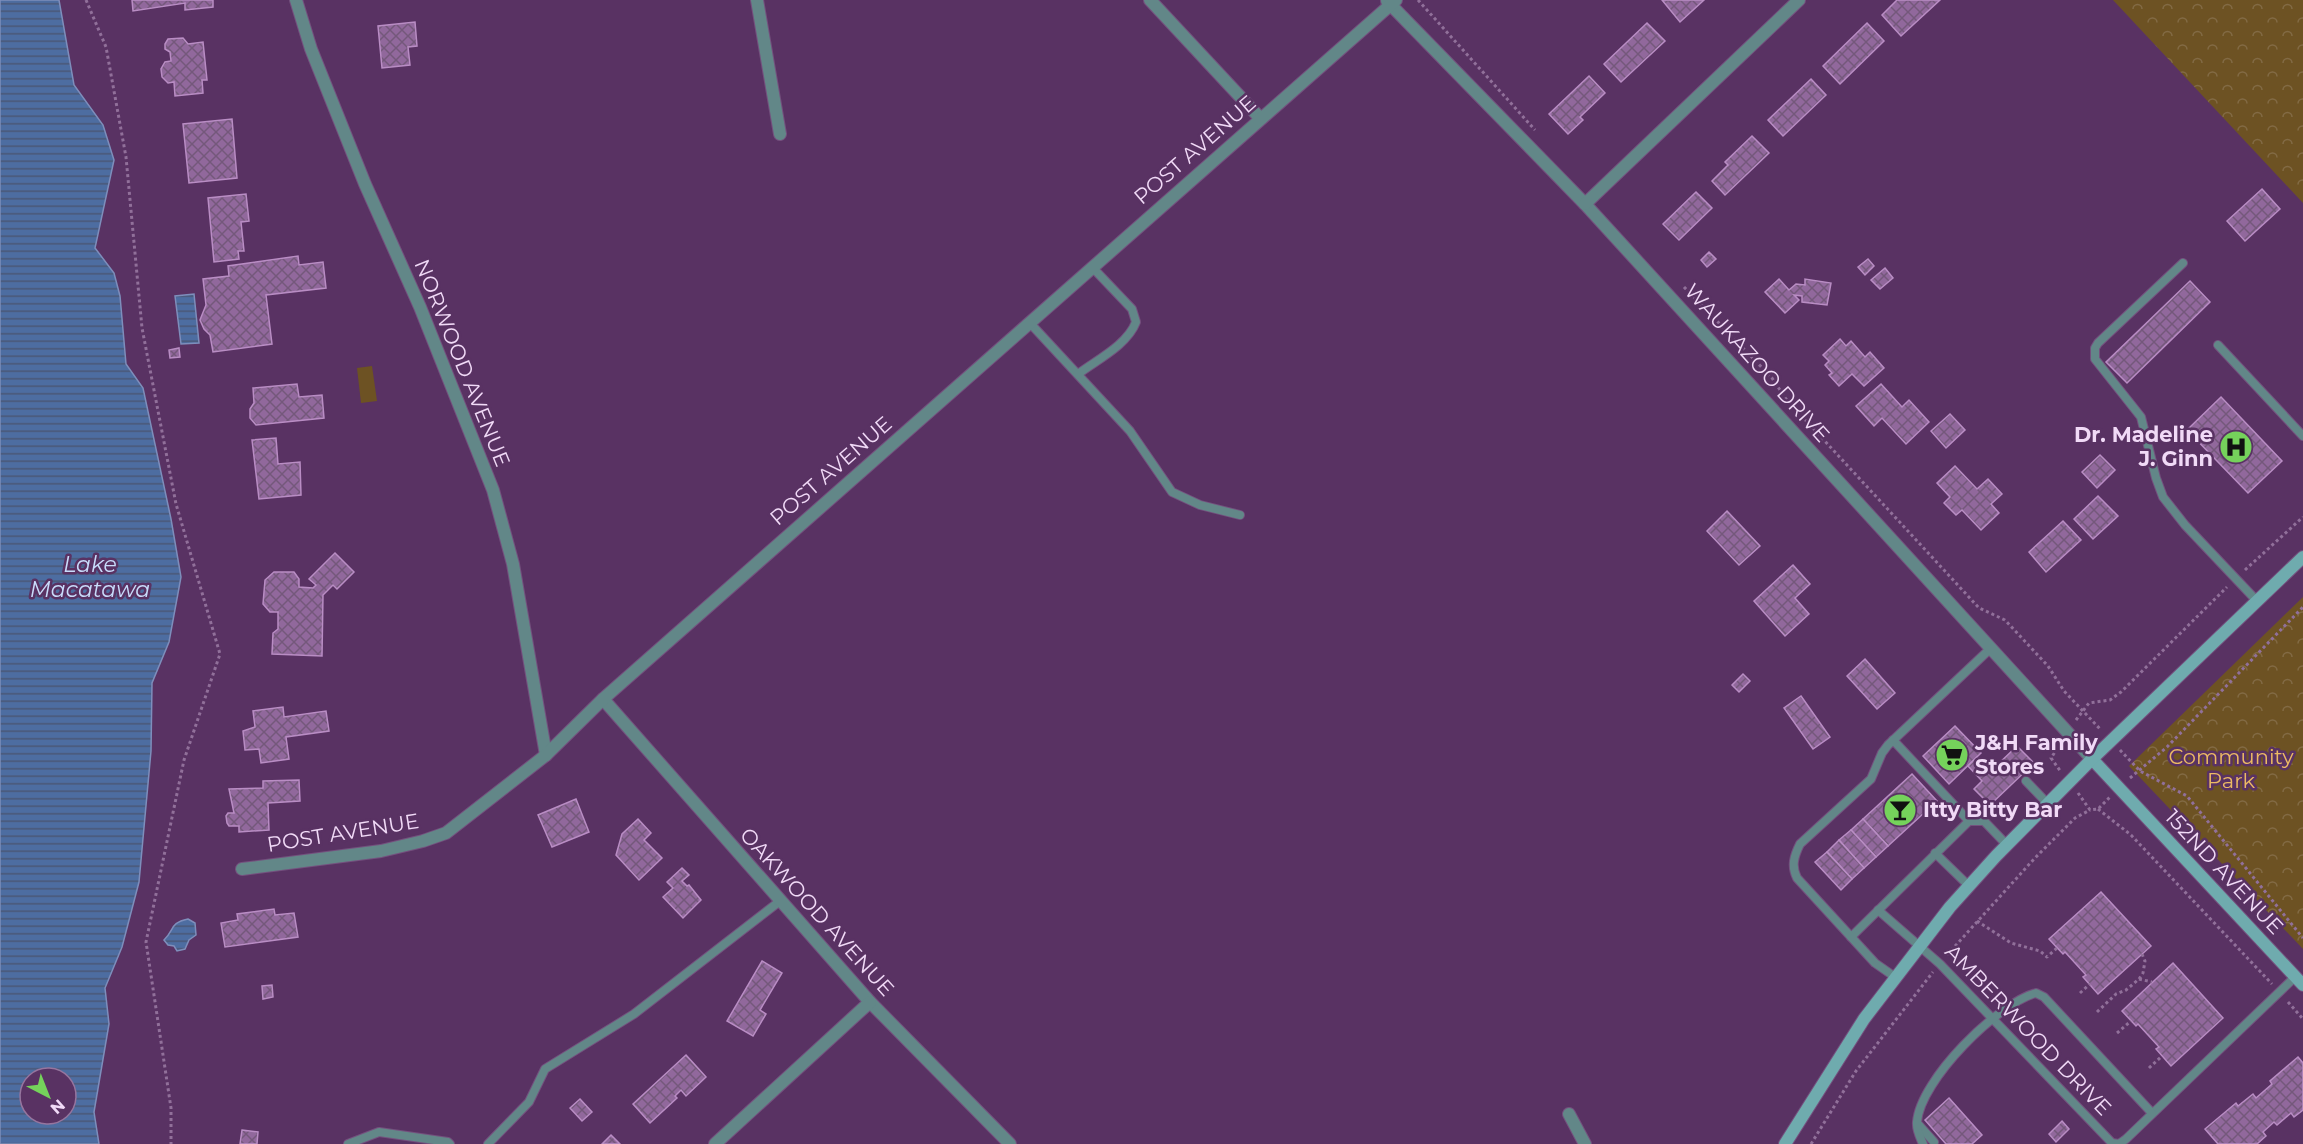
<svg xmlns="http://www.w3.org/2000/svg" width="2303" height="1144" font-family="Montserrat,sans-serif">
	<defs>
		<pattern id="park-crowns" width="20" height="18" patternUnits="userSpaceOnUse" patternTransform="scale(1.5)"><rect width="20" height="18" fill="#6d5223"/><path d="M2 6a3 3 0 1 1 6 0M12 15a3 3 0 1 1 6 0" fill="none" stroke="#826a44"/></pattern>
		<pattern id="water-rules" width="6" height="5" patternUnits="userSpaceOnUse" patternTransform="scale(1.5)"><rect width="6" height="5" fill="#4d6da1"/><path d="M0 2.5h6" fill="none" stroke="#4a5776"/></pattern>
		<pattern id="building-cross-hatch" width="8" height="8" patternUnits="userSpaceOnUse" patternTransform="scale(1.5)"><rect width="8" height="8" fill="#91689c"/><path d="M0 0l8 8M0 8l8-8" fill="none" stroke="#74587b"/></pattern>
	</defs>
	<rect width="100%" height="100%" fill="#593263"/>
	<g fill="url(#park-crowns)">
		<path d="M2113 0H2303V203Z"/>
		<path d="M2303 597V949L2129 766Z"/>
	</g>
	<path fill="#6d5223" d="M372 366 377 401 361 403 357 368Z"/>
	<g fill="url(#water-rules)" stroke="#7e8ebb" stroke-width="1.5" fill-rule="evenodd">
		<path d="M0 0H59L74 85 103 125 114 160 95 248 114 273 120 296 126 364 143 388 171 519 181 577 169 642 152 683 151 751 139 882 122 947 105 988 109 1024 94 1112 99 1144H0ZM30 1078H66V1114H30Z"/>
		<path d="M194 294 199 343 181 344 175 296Z"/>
		<path d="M188 919 195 923 196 935 189 940 185 949 177 951 174 946 168 945 164 940C175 930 169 923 188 919Z"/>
	</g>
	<g fill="url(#building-cross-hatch)" stroke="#b98dc4" stroke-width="1.5">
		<path d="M132 0H213V7L185 10V3L133 11Z"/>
		<path d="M1662 0H1704L1680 22Z"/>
		<path d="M1897 0H1940L1901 36 1882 15Z"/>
		<path d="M415 22 417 46 408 47 410 65 382 68 378 26Z"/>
		<path d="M1647 23 1665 41 1621 82 1604 64Z"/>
		<path d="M1867 23 1884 41 1840 84 1823 66Z"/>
		<path d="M183 38 188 44 203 42 207 80H202L203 93 175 96 174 82 168 83 162 77 161 69 165 62 171 61 170 52 165 49V44L168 39Z"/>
		<path d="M1589 76 1605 93 1580 117 1583 120 1568 134 1549 114Z"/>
		<path d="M1811 79 1826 95 1783 136 1768 120Z"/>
		<path d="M232 119 237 178 189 183 183 124Z"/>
		<path d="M1752 136 1769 153 1725 195 1712 181 1728 165 1725 162Z"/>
		<path d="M2262 189 2280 209 2245 241 2227 221Z"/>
		<path d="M1696 192 1712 208 1679 240 1663 224Z"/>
		<path d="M246 194 249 221 241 222 244 251H238L239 259 214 262 208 198Z"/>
		<path d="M1709 252 1716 259 1707 267 1701 260Z"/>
		<path d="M298 256 299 265 323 262 326 288 266 295 272 344 213 352 210 335 204 329 200 320 206 305 203 279 229 276 228 266Z"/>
		<path d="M1868 259 1874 266 1865 275 1858 267Z"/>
		<path d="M1885 268 1893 278 1880 289 1871 280Z"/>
		<path d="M1779 279 1789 290 1796 284 1805 285V279L1831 283 1827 305 1802 302V296L1794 295 1799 300 1785 313 1765 292Z"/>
		<path d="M2190 281 2210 302 2127 383 2106 362Z"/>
		<path d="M1840 339 1846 346 1851 341 1865 357 1870 352 1884 368 1864 386 1852 374 1839 386 1829 375 1832 373 1825 365 1829 361 1823 355Z"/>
		<path d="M179 348 180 357 170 358 169 350Z"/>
		<path d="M297 384 299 397 322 395 324 418 256 425 250 418V409L254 403 253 388Z"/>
		<path d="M1881 384 1902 407 1909 400 1929 422 1906 444 1882 418 1874 426 1856 406Z"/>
		<path d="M2221 397 2282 461 2248 493 2187 430Z"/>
		<path d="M1950 414 1965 430 1946 448 1931 431Z"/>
		<path d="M276 438 278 464 300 462 301 495 259 499 252 440Z"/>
		<path d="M2100 455 2115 470 2097 488 2082 472Z"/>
		<path d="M1955 466 1977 489 1988 479 2002 494 1991 504 1999 513 1981 530 1962 510 1956 515 1944 503 1950 497 1937 483Z"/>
		<path d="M2098 496 2118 516 2093 539 2074 519Z"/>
		<path d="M1727 511 1760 546 1739 565 1707 531Z"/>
		<path d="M2063 521 2081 540 2046 572 2029 552Z"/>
		<path d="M335 553 354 572 337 589 333 585 323 595 322 656 272 654 273 633 278 629V612H270L263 604 265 580 274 572H294L299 579V587L313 588 316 585 309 579Z"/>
		<path d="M1793 565 1810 584 1795 598 1809 614 1785 636 1754 601Z"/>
		<path d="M1865 659 1895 693 1877 709 1847 676Z"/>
		<path d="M1743 674 1750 681 1739 692 1732 685Z"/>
		<path d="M1801 696 1830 737 1813 749 1784 708Z"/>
		<path d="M283 707 284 717 326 711 329 731 286 737 289 759 261 763 259 749 245 750 243 731 255 727 253 711Z"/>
		<path d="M1955 726 1981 753 1949 784 1923 756Z"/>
		<path d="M2017 746 2034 763 1990 805 1974 789 1982 781 1968 766 1977 757 1991 771Z"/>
		<path d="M1912 774 1937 801 1888 846 1863 819Z"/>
		<path d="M299 780 300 801 268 803 269 830 239 832V826H229L227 823 226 816 228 813H234L229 789 263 788V781Z"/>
		<path d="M576 799 589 832 552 847 538 815Z"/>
		<path d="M638 819 651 833 644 840 662 858 639 880 616 855 622 834Z"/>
		<path d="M1863 819 1888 846 1876 857 1851 830Z"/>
		<path d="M1851 830 1876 857 1864 868 1839 840Z"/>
		<path d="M1839 840 1864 868 1852 879 1827 852Z"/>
		<path d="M1827 852 1852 879 1841 890 1815 862Z"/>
		<path d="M682 868 689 875 682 881 687 886 689 885 701 900 683 918 663 897 673 888 667 882Z"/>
		<path d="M2101 892 2151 946 2098 994 2083 977 2086 975 2065 952 2063 954 2049 939Z"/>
		<path d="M274 909 275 915 294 913 298 937 225 947 221 923 238 920 237 914Z"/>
		<path d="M762 961 782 973 760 1010 766 1014 753 1036 727 1021Z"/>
		<path d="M2173 963 2223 1018 2171 1066 2156 1049 2159 1047 2138 1024 2136 1026 2122 1011Z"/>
		<path d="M272 985 273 997 263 999 262 986Z"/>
		<path d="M686 1055 706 1077 686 1096 681 1090 675 1096 677 1098 650 1123 633 1104Z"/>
		<path d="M2298 1057 2303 1063V1110L2294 1117 2291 1113 2277 1125 2274 1122 2263 1132 2266 1136 2257 1144H2218L2205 1129 2236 1103 2238 1106 2253 1094 2256 1098 2272 1084 2270 1081Z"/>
		<path d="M1949 1098 1982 1135 1972 1144H1946L1925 1120Z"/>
		<path d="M580 1099 592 1112 582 1121 570 1108Z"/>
		<path d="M2062 1121 2069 1129 2056 1142 2049 1134Z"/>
		<path d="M242 1130 258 1132 257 1144H240Z"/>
		<path d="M611 1135 620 1144H602Z"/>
	</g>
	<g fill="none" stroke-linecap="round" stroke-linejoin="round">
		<g stroke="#74507e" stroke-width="10">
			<g id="lane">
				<path d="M2183 263 2098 343 2095 348V359L2141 417 2156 478 2163 497 2185 525 2257 601"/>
				<path d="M1029 322 1130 431 1172 492 1200 505 1240 515"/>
				<path d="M2218 345 2303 436"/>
				<path d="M1078 374C1098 359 1127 345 1136 322L1132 309 1092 267"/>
				<path d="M1893 740 1969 821"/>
				<path d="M2026 781 2048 804"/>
				<path d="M1935 853 1969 886"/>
				<path d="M1878 910 1940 964 2112 1143 2119 1144 2126 1139 2295 977"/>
				<path d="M1851 937 1969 821H1984L2007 845"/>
				<path d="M1895 977 1875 963 1797 878C1791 866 1794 856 1800 844L1871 779 1882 753 1888 745 1991 648"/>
				<path d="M1917 1123 1934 1142"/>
				<path d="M348 1144 379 1132 448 1142 450 1144"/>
				<path d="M488 1144 529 1102 545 1069 634 1014 780 901"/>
				<path d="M1923 1144C1920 1137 1916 1130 1917 1122 1920 1080 1998 1003 2036 993L2044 997 2152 1113"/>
			</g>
		</g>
		<g stroke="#74507e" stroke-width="14">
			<g id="street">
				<path d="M296 0 311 49 365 184 420 307 493 490 513 564 546 755"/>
				<path d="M757 0 780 134"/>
				<path d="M1150 0 1260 118"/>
				<path d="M1387 1 1585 204 2092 759"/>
				<path d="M1585 204 1799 0"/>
				<path d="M603 699 870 1002 1010 1144"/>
				<path d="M242 869 381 851 423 841 446 833 546 755 603 699 1396 0"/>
				<path d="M1569 1114 1585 1144"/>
				<path d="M715 1144 870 1002"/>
			</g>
		</g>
		<g stroke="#74507e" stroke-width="14">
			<g id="secondary">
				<path d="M2092 759 2303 985"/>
				<path d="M1785 1144 1864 1019 1950 907 1996 856 2092 759 2303 557"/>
			</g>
		</g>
		<g stroke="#91709a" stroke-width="3" stroke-dasharray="3 3" stroke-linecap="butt">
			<path d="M86 0 106 47 126 157 142 328 176 504 220 654 184 760 146 942 171 1108V1144"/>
			<path d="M1418 0 1535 130"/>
			<path d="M1684 287 1772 378 1786 399 1979 608 2005 620 2048 666 2064 691 2101 730"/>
			<path d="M2245 570 2303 517"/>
			<path d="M2076 720 2089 703 2110 700 2121 692 2227 587"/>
			<path d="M2061 743 2051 758 2061 772"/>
			<path d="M2120 750 2140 771 2187 796 2303 938"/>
			<path d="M2130 778 2167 747 2303 607"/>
			<path d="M2078 793 2090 810 2098 809 2110 797"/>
			<path d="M2098 809 2131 835 2272 984"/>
			<path d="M1977 921 2011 943 2040 951 2047 957 2057 948"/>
			<path d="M1947 955 2034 859 2075 818 2090 810"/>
			<path d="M2139 979 2152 982"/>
			<path d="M2080 993 2090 984"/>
			<path d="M2288 1002 2303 1019"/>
			<path d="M2097 1012 2116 994 2126 990 2139 979 2143 973 2145 961 2142 954"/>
			<path d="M2117 1033 2131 1021"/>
			<path d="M2149 1068 2162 1056"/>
			<path d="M1811 1144 1856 1071 1933 972"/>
		</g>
		<use href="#lane" stroke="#628788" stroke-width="8"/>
		<use href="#street" stroke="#628788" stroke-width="12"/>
		<use href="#secondary" stroke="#6fabae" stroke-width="12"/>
	</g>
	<defs>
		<g id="hospital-disc" transform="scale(1.725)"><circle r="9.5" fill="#75d25b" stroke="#593263"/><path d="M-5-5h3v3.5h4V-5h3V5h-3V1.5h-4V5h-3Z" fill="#111"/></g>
		<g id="supermarket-disc" transform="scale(1.725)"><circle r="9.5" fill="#75d25b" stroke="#593263"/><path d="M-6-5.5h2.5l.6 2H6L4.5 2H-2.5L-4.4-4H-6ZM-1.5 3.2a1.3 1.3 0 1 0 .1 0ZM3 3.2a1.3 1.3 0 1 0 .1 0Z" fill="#111"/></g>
		<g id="bar-disc" transform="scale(1.725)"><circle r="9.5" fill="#75d25b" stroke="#593263"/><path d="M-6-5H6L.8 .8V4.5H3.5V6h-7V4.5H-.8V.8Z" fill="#111"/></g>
	</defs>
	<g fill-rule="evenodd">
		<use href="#hospital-disc" x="2236" y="447"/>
		<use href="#supermarket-disc" x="1952" y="755"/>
		<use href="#bar-disc" x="1900" y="810"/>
	</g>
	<g text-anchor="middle" stroke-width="5" stroke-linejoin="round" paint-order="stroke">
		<g font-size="21" fill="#f1daf7" stroke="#593263">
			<text transform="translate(1195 150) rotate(-41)" y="7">POST AVENUE</text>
			<text transform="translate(462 363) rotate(68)" y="7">NORWOOD AVENUE</text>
			<text transform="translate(1757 363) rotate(48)" y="7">WAUKAZOO DRIVE</text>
			<text transform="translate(831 471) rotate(-41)" y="7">POST AVENUE</text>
			<text transform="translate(343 833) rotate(-9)" y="7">POST AVENUE</text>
			<text transform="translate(2224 872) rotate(47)" y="7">152ND AVENUE</text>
			<text transform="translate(817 912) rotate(48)" y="7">OAKWOOD AVENUE</text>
			<text transform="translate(2028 1030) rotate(46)" y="7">AMBERWOOD DRIVE</text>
		</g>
		<g font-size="21" font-weight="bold" fill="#f1daf7" stroke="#593263" text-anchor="start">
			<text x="2213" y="442" text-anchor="end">Dr. Madeline<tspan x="2213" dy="24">J. Ginn</tspan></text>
			<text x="1975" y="750">J&amp;H Family<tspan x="1975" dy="24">Stores</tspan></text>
			<text x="1923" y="817">Itty Bitty Bar</text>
		</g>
		<g font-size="21" fill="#ecba63" stroke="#593263">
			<text x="2231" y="764">Community<tspan x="2231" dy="24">Park</tspan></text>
		</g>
		<g font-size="22" font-style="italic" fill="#c8dcfb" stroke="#593263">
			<text x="90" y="572">Lake<tspan x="90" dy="25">Macatawa</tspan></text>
		</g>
	</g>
	<g transform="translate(48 1096) rotate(138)"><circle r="28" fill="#593263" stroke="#96759e" stroke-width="1.5"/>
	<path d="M0-4.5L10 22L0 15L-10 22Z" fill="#75d25b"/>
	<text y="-9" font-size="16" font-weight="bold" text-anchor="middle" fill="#f1daf7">N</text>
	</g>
</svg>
